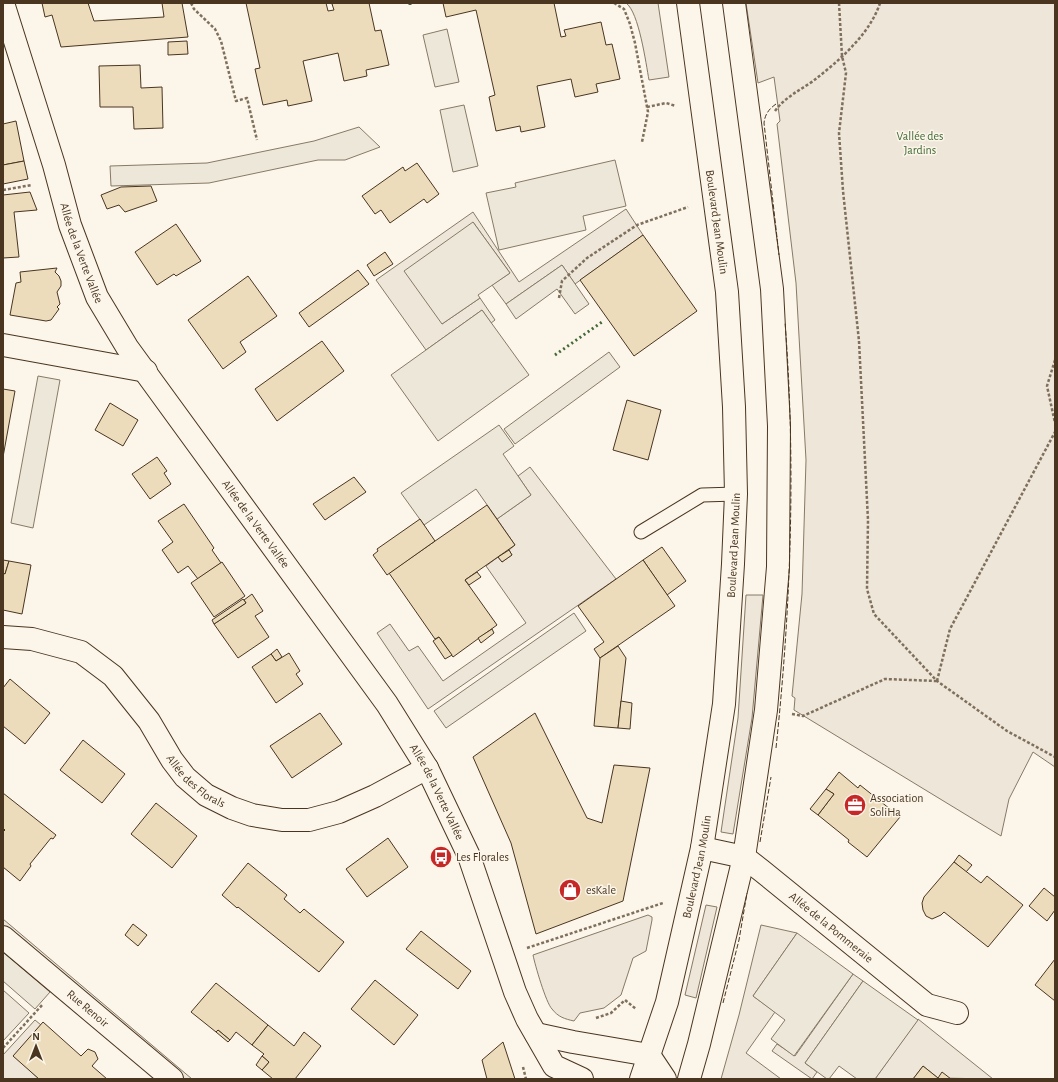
<svg xmlns="http://www.w3.org/2000/svg" width="1058" height="1082" font-family="'Alegreya Sans',sans-serif">
	<rect width="100%" height="100%" fill="#fbf6e9"/>
	<g fill="#ede6d9" stroke="#887966">
		<path d="M626 3H658L669 77 649 80C646 64 639 12 626 3Z"/>
		<path d="M746 3H1055V767L1033 752 1009 799 1001 836 794 710 795 698 792 696 802 594 806 460 796 283 777 124 780 121 774 77 758 83Z"/>
		<path d="M626 209 643 235 575 284 562 265 506 304 492 285 510 273 473 222 442 324 480 298 495 320 491 323 482 310 426 350 376 280 473 212 519 282Z"/>
		<path d="M530 467 616 579 428 709 377 633 390 624 409 651 418 646 443 681 526 623 486 566 498 557 502 562 512 555 509 550 515 545 497 519 531 495 518 476Z"/>
		<path d="M746 595H763L752 718 733 834 721 832 738 718Z"/>
		<path d="M706 905 717 907 696 998 685 995Z"/>
		<path d="M648 915 652 917V920L646 951 633 958 621 995 604 1008 580 1013 574 1021C565 1019 558 1017 552 1009 546 1003 535 965 533 955Z"/>
		<path d="M761 925 797 933 753 996 775 1012 746 1053 781 1079H721L739 1015Z"/>
		<path d="M853 974 863 981 805 1063 817 1072 812 1079 772 1051 777 1044 795 1056Z"/>
		<path d="M3 990 29 1013 3 1041Z"/>
		<path d="M918 1019 993 1079 938 1078 923 1066 913 1079H875Z"/>
		<path d="M35 1020 41 1025 14 1056 39 1079H3V1055Z"/>
	</g>
	<g fill="#ede7d9" stroke="#887966">
		<path d="M447 29 459 82 435 87 423 35Z"/>
		<path d="M464 105 478 166 453 172 440 110Z"/>
		<path d="M359 127 380 147 345 160H318L209 183 111 186 110 166 207 163 314 141Z"/>
		<path d="M615 160 626 206 583 216 586 230 499 250 486 193 516 187 515 183Z"/>
		<path d="M473 222 510 273 478 295 480 298 442 324 404 271Z"/>
		<path d="M562 265 589 304 575 314 557 289 516 319 506 304Z"/>
		<path d="M482 310 529 375 438 441 391 375Z"/>
		<path d="M609 352 620 367 515 444 504 429Z"/>
		<path d="M38 376 60 380 33 528 11 523Z"/>
		<path d="M499 425 514 446 503 454 531 495 497 519 476 489 424 525 401 493Z"/>
		<path d="M574 613 586 631 446 728 434 711Z"/>
		<path d="M3 919 192 1079H181L3 928Z"/>
		<path d="M797 933 853 974 794 1056 771 1039 785 1020 753 996Z"/>
		<path d="M3 952 50 992 35 1009 3 981Z"/>
		<path d="M863 981 918 1020 875 1079H857L839 1066 829 1079H827L805 1063Z"/>
	</g>
	<g fill="#ecdcbc" stroke="#4a3520">
		<path d="M42 3H88L94 21 164 17 162 3H182L188 37 61 47 52 15 45 17Z"/>
		<path d="M246 3H326L328 11 334 10 332 4 335 3H369L375 31 381 30 389 65 366 70 367 76 344 81 338 53 303 61 312 101 288 106 287 100 263 105 255 69 260 68Z"/>
		<path d="M443 3H554L561 37 566 36 564 30 601 22 606 45 612 44 620 79 596 84 598 92 575 97 571 79 537 86 545 127 521 132 520 126 496 131 489 97 495 95 476 10 446 17Z"/>
		<path d="M187 41 188 54 168 55V42Z"/>
		<path d="M140 65 141 88 162 87 163 128 134 129 133 107H100L99 66Z"/>
		<path d="M16 121 24 161 3 165V124Z"/>
		<path d="M24 161 28 179 3 184V165Z"/>
		<path d="M417 163 439 194 427 203 424 199 390 223 381 210 375 214 362 196 403 167 405 171Z"/>
		<path d="M151 186 157 201 125 212 119 205 107 209 101 195 121 187Z"/>
		<path d="M30 192 37 210 14 212 19 257 3 258V195Z"/>
		<path d="M176 224 201 261 176 276 174 274 157 285 135 252Z"/>
		<path d="M643 235 697 311 634 356 580 280Z"/>
		<path d="M385 252 393 264 374 276 367 265Z"/>
		<path d="M57 268 55 272 59 276 61 281V286L57 292 60 304 57 307 59 309 51 320 46 321 10 315 16 283 21 282 20 272Z"/>
		<path d="M358 270 369 284 309 327 299 313Z"/>
		<path d="M248 276 277 316 240 342 246 352 223 369 188 320Z"/>
		<path d="M322 341 344 371 277 421 255 389Z"/>
		<path d="M3 389 15 391 3 457Z"/>
		<path d="M627 400 661 410 648 460 613 450Z"/>
		<path d="M110 403 138 420 123 446 95 430Z"/>
		<path d="M157 457 167 471 164 473 171 484 150 499 132 474Z"/>
		<path d="M354 477 366 492 325 520 313 504Z"/>
		<path d="M184 504 214 548 212 550 221 563 198 579 188 566 178 573 162 550 173 542 158 521Z"/>
		<path d="M487 505 515 545 465 580 497 625 453 657 439 637 435 639 389 573Z"/>
		<path d="M420 519 435 541 387 575 373 555 378 551 377 549Z"/>
		<path d="M662 547 686 581 667 595 643 560Z"/>
		<path d="M509 550 512 555 502 562 498 557Z"/>
		<path d="M3 560 9 561 5 574 3 573Z"/>
		<path d="M643 560 675 606 600 658 594 649 604 642 578 606Z"/>
		<path d="M9 561 31 565 22 614 3 610V573L5 574Z"/>
		<path d="M222 562 245 596 214 617 191 583Z"/>
		<path d="M477 572 481 577 469 585 465 580Z"/>
		<path d="M252 594 263 611 255 616 269 637 238 658 214 624 246 603 244 600Z"/>
		<path d="M243 599 246 603 214 624 212 620Z"/>
		<path d="M492 629 494 633 481 643 478 638Z"/>
		<path d="M439 637 452 655 445 659 433 641Z"/>
		<path d="M618 646 626 658 618 728 594 726 600 658Z"/>
		<path d="M277 649 282 657 276 661 271 654Z"/>
		<path d="M289 653 300 671 296 674 303 684 276 703 252 667 271 654 276 661Z"/>
		<path d="M10 679 50 713 25 744 3 726V688Z"/>
		<path d="M621 701 632 703 630 729 618 728Z"/>
		<path d="M320 713 342 744 292 778 270 746Z"/>
		<path d="M535 713 587 818 602 823 614 765 650 768 623 901 536 934 511 843 473 757Z"/>
		<path d="M83 740 125 774 102 803 60 770Z"/>
		<path d="M839 772 858 788 860 785 900 817 867 857 848 842 849 840 818 815 834 794 826 789Z"/>
		<path d="M826 789 834 794 818 815 810 809Z"/>
		<path d="M3 793 56 835 53 839 51 838 30 864 31 866 20 881 3 867V832L5 830 3 828Z"/>
		<path d="M156 803 197 836 172 868 131 834Z"/>
		<path d="M388 838 408 867 367 897 346 869Z"/>
		<path d="M959 855 972 865 966 872 954 862Z"/>
		<path d="M954 862 981 883 987 876 1023 905 988 947 944 912 941 915 932 919 926 916 923 910 922 903 924 897Z"/>
		<path d="M248 863 287 895 284 899 300 913 304 909 344 942 319 972 238 907 237 908 222 895Z"/>
		<path d="M1044 888 1055 897V910L1047 921 1029 906Z"/>
		<path d="M133 924 147 935 138 946 125 935Z"/>
		<path d="M421 931 471 971 458 989 406 949Z"/>
		<path d="M1055 959V1001L1035 985Z"/>
		<path d="M375 980 418 1015 394 1045 351 1009Z"/>
		<path d="M216 983 268 1025 252 1045 236 1032 230 1040 218 1030 216 1032 191 1012Z"/>
		<path d="M43 1022 81 1056 88 1049 95 1052 98 1059 92 1066 107 1079H39L13 1056Z"/>
		<path d="M268 1025 294 1046 304 1032 321 1046 295 1079H273L262 1070 269 1062 262 1056 264 1054 252 1045Z"/>
		<path d="M218 1030 230 1040 228 1042 216 1032Z"/>
		<path d="M503 1042 515 1079H487L482 1060Z"/>
		<path d="M262 1056 269 1062 262 1070 256 1065Z"/>
		<path d="M923 1066 938 1078 942 1072 951 1079H913Z"/>
	</g>
	<g fill="none" stroke-linecap="round" stroke-linejoin="round">
		<g stroke="#4a3520" stroke-width="15">
			<path id="service" d="M641 532 702 495 736 494"/>
		</g>
		<g stroke="#4a3520" stroke-width="24">
			<g id="minor">
				<path id="s1" d="M3 3 54 165 70 225 97 297 127 347 387 704 427 768 469 856 515 992 527 1019 554 1066 582 1079"/>
				<path d="M3 345 146 371"/>
				<path id="s2" d="M3 637 32 639 81 652 113 676 149 721 172 760 185 777 206 795 232 808 252 815 282 820H309L339 812 375 796 427 768"/>
				<path id="s3" d="M702 848 744 857 762 871 927 1005 957 1013"/>
				<path id="s4" d="M3 937 172 1079"/>
				<path d="M536 1034 573 1042 649 1055 665 1079"/>
			</g>
		</g>
		<g stroke="#4a3520" stroke-width="24">
			<g id="secondary">
				<path id="s5" d="M641 1079 667 1002 702 848 724 704 733 564 736 494 734 407 727 292 688 3"/>
				<path d="M689 1079 699 1044 744 857 766 710 778 567 779 426 772 289 734 3"/>
			</g>
		</g>
		<g stroke="#7f6f5c" stroke-width="2.5" stroke-dasharray="3 2" stroke-linecap="butt">
			<path d="M191 3 194 9 215 29 221 41 236 101 247 98 257 140"/>
			<path d="M614 3 624 9 630 24 635 43 648 112 642 142"/>
			<path d="M839 3 842 56 846 73 839 133 843 191 859 341 868 520 867 589 874 614 937 681 1007 731 1055 757"/>
			<path d="M647 107 666 103 676 106"/>
			<path d="M775 111C785 97 799 91 813 81 839 61 870 34 880 3"/>
			<path d="M3 190 32 185"/>
			<path d="M559 298 562 281 587 258 637 225 688 207"/>
			<path d="M1055 360 1047 386 1055 423"/>
			<path d="M937 681 950 629 1055 432"/>
			<path d="M792 714 803 716 885 679 937 681"/>
			<path d="M527 948 663 903"/>
			<path d="M596 1018 611 1013 625 1000 636 1009"/>
			<path d="M3 1048 43 1004"/>
			<path d="M523 1067 526 1079"/>
		</g>
		<use href="#service" stroke="#fbf6e9" stroke-width="13"/>
		<use href="#minor" stroke="#fbf6e9" stroke-width="22"/>
		<use href="#secondary" stroke="#fbf6e9" stroke-width="22"/>
		<g stroke="#436837" stroke-width="3" stroke-dasharray="2 3" stroke-linecap="butt">
			<path d="M410 3V7"/>
			<path d="M555 355 602 322"/>
		</g>
		<g stroke="#4a3520" stroke-width="1" stroke-dasharray="5 2" stroke-linecap="butt">
			<path d="M776 104C769 109 765 114 764 123L779 255"/>
			<path d="M776 748C791 607 796 464 785 322"/>
			<path d="M760 842 771 777"/>
			<path d="M723 1003 739 940 747 893"/>
		</g>
	</g>
	<defs>
		<g id="office-disc" transform="scale(1.15)"><circle r="9.5" fill="#c62828" stroke="#fbf6e9"/><path d="M-6-3h4V-5.5h4V-3h4V5H-6ZM-1-4.5V-3h2v-1.5ZM-6 0V1H6V0Z" fill="#fff"/></g>
		<g id="bus-disc" transform="scale(1.15)"><circle r="9.5" fill="#c62828" stroke="#fbf6e9"/><path d="M-5-6H5V4H4V6H2V4H-2V6H-4V4H-5ZM-3.5-4V0h7V-4ZM-3.5 1.2v1.5H-2V1.2ZM2 1.2v1.5H3.5V1.2Z" fill="#fff"/></g>
		<g id="shop-disc" transform="scale(1.15)"><circle r="9.5" fill="#c62828" stroke="#fbf6e9"/><path d="M-5-2.5h2.3a2.7 3.5 0 0 1 5.4 0H5L5.5 6h-11ZM-1.5-2.5h3a1.5 2.3 0 0 0-3 0Z" fill="#fff"/></g>
	</defs>
	<g fill-rule="evenodd">
		<use href="#office-disc" x="855" y="805"/>
		<use href="#bus-disc" x="441" y="857"/>
		<use href="#shop-disc" x="570" y="890"/>
	</g>
	<g text-anchor="middle" stroke-width="3" stroke-linejoin="round" paint-order="stroke">
		<g font-size="12" fill="#436837" stroke="#fbf6e9">
			<text x="920" y="140">Vallée des<tspan x="920" dy="14">Jardins</tspan></text>
		</g>
		<g font-size="12" fill="#4a3520" stroke="#fbf6e9">
			<text transform="translate(717 222) rotate(82)" y="4">Boulevard Jean Moulin</text>
			<text dy="4" stroke="none"><textPath href="#s1" startOffset="262">Allée de la Verte Vallée</textPath></text>
			<text dy="4" stroke="none"><textPath href="#s1" startOffset="586">Allée de la Verte Vallée</textPath></text>
			<text dy="4" stroke="none"><textPath href="#s5" startOffset="544">Boulevard Jean Moulin</textPath></text>
			<text dy="4" stroke="none"><textPath href="#s2" startOffset="255">Allée des Florals</textPath></text>
			<text dy="4" stroke="none"><textPath href="#s1" startOffset="910">Allée de la Verte Vallée</textPath></text>
			<text dy="4" stroke="none"><textPath href="#s5" startOffset="220">Boulevard Jean Moulin</textPath></text>
			<text dy="4" stroke="none"><textPath href="#s3" startOffset="155">Allée de la Pommeraie</textPath></text>
			<text dy="4" stroke="none"><textPath href="#s4" startOffset="111">Rue Renoir</textPath></text>
		</g>
		<g font-size="12" fill="#4a3520" stroke="#fbf6e9" text-anchor="start">
			<text x="870" y="802">Association<tspan x="870" dy="14">SoliHa</tspan></text>
			<text x="456" y="861">Les Florales</text>
			<text x="586" y="894">esKale</text>
		</g>
	</g>
	<rect width="1058" height="1082" fill="none" stroke="#4a3520" stroke-width="8"/>
	<g transform="translate(36 1046)" stroke="#fbf6e9" stroke-width="3" paint-order="stroke">
	<path d="M0-3L7 15L0 10L-7 15Z" fill="#4a3520"/>
	<text y="-6" font-size="11" font-weight="bold" text-anchor="middle" fill="#4a3520">N</text>
	</g>
</svg>
